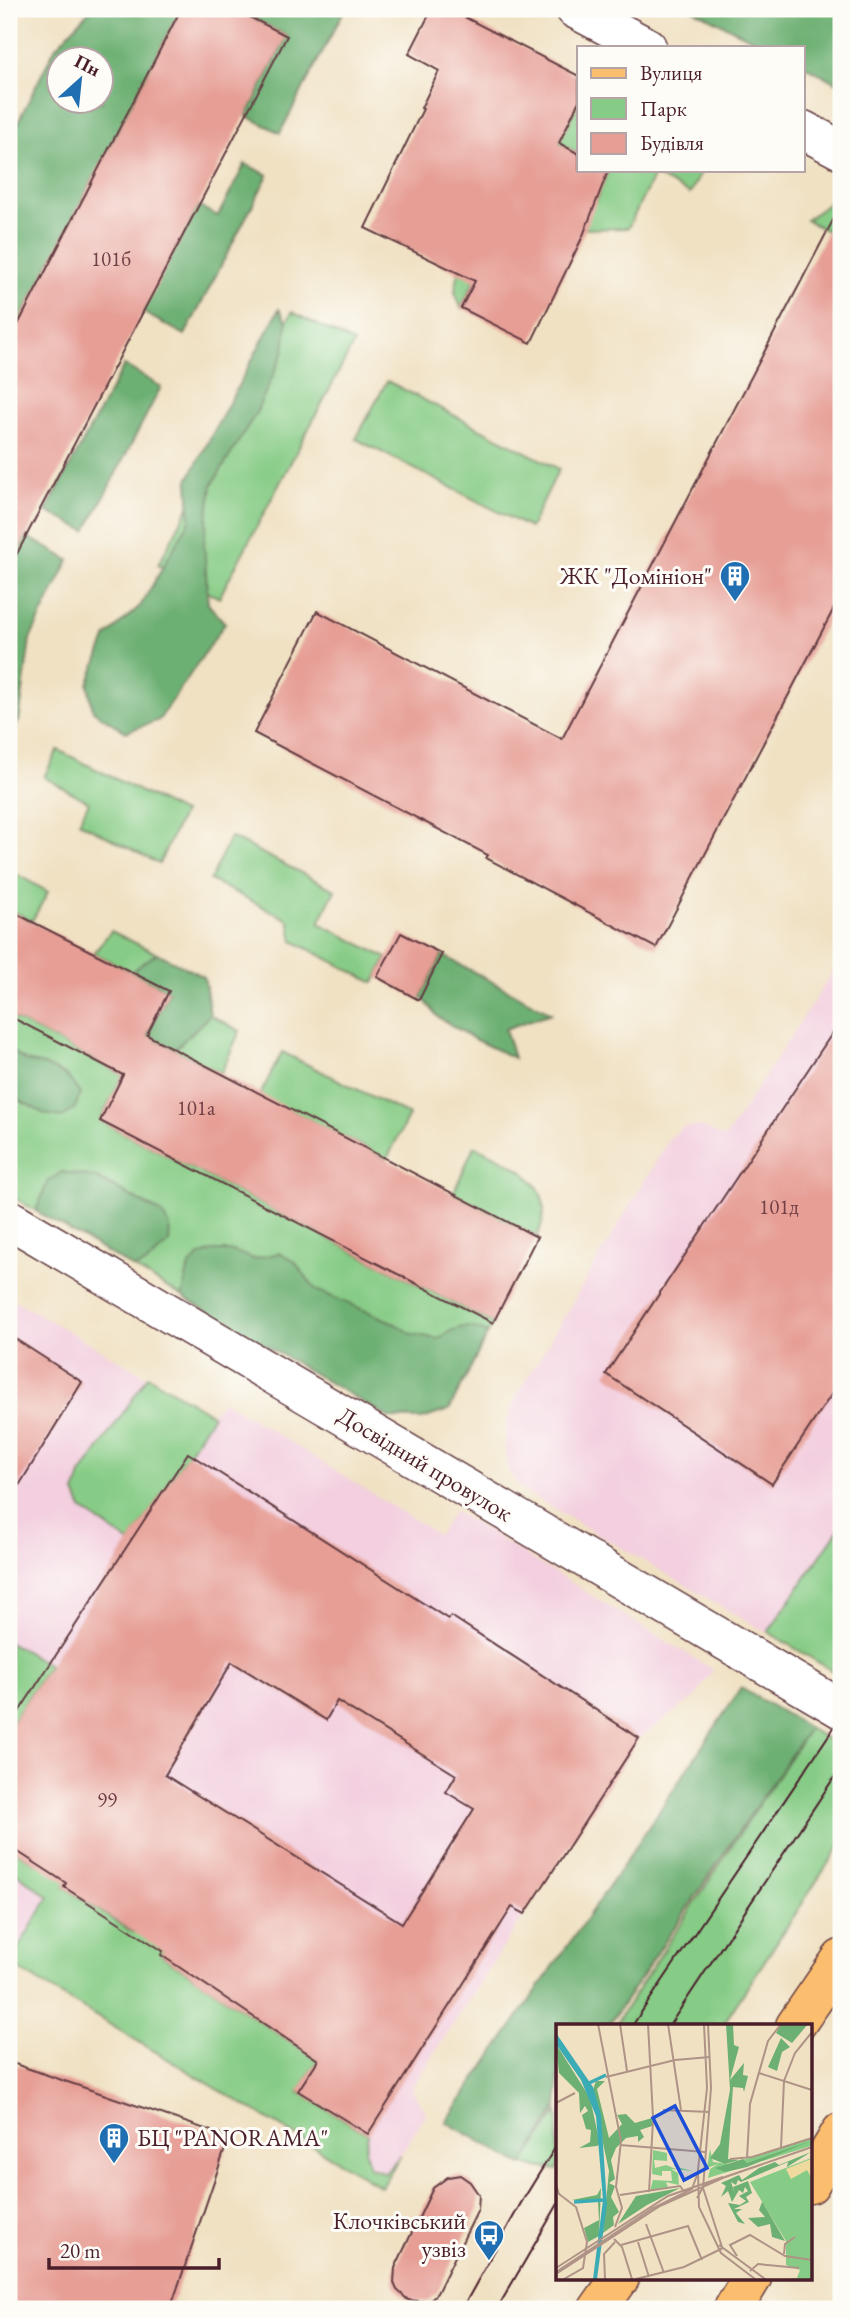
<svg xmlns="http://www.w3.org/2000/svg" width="850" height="2318" font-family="'EB Garamond',serif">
	<rect width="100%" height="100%" fill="#fdfcf7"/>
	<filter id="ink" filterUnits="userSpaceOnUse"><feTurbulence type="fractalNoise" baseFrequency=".0143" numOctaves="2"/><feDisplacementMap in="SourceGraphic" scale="14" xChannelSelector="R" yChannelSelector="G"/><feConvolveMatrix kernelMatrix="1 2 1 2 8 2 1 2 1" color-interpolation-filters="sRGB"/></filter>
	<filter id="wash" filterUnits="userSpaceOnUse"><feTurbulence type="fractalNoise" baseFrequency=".00686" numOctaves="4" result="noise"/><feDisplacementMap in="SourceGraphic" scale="28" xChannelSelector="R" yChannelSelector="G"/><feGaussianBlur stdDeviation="1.57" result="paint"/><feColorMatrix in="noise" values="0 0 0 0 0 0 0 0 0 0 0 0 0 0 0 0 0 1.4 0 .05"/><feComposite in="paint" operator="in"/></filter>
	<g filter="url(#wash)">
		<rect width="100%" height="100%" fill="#f0e1c3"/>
		<g fill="#f3cfdf">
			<path d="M841 959V1676L522 1490 508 1471 505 1449 507 1421 514 1401 670 1138 683 1127 699 1126 725 1138Z"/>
			<path d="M9 1297 212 1414 223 1400 438 1535 454 1511 713 1670 695 1697 639 1738 411 2089 426 2113 381 2187 9 1964Z"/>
		</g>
		<g fill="#87cc86" stroke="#687658" stroke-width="2">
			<path d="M579 101V154L559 143Z"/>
			<path d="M606 170H702L690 194 654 175 628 228 586 229 516 195 461 308 455 292 458 274 504 180 595 203 608 171Z"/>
			<path d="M841 194V238L806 220Z"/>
			<path d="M292 312 354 343 219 598 158 565Z"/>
			<path d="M387 381 559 469 530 528 356 439Z"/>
			<path d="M58 750 183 813 159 864 79 822 89 802 44 777Z"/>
			<path d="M230 837 335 890 319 923 387 958 374 983 293 941 289 920 210 880Z"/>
			<path d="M9 870 48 892 32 921 9 909Z"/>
			<path d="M111 931 204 977 210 1015 240 1031 221 1073 147 1036 169 991 94 953Z"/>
			<path d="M9 1016 123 1075 100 1121 493 1323 449 1410 422 1419 390 1418 9 1195Z"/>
			<path d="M282 1052 409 1115 387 1159 260 1095Z"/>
			<path d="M474 1146C515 1165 562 1183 537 1237L453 1194Z"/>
			<path d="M148 1376 213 1415 130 1543 82 1509 75 1493 81 1475Z"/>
			<path d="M841 1526V1676L768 1632Z"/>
			<path d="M9 1642 49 1665 9 1727Z"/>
			<path d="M809 1728 841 1748V1844L722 2026H614Z"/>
			<path d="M9 1846 35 1863 76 1868 64 1887 132 1932 174 1935 161 1955 318 2060 299 2092 368 2134 365 2151 369 2167 385 2173 401 2155 381 2187 9 1964V1943L17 1950 49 1897 9 1868Z"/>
			<path d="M558 2111V2170L522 2165Z"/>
		</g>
		<g fill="#6db073" stroke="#5c684f" stroke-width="2" fill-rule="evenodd">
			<path d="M91 9H181L9 342V140L55 48ZM60 60H102V102H60Z"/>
			<path d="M235 9H345L280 133 247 116 287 36Z"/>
			<path d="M692 9H841V85L803 65V47H768Z"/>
			<path d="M245 164 268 175 185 335 142 312 198 206 218 216Z"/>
			<path d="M279 309 287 322 284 351 256 413 212 485 204 542 208 604 225 623 159 720 126 732 93 711 88 684 107 636 141 605 190 520 188 480Z"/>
			<path d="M124 365 161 387 86 531 46 511Z"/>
			<path d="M26 536 69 560 30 639 19 721 9 737V571Z"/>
			<path d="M157 953 204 977 210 1015 175 1049 147 1036 169 991 131 972Z"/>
			<path d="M442 955 551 1013 505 1029 514 1058 476 1040 438 1017 421 996Z"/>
			<path d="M9 1049 26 1061 44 1065 67 1076 80 1094 75 1108 63 1117 45 1114 9 1095Z"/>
			<path d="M62 1172 95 1177 160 1212 170 1226 169 1243 146 1264 134 1268 36 1211 48 1181Z"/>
			<path d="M213 1251H233L254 1259 279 1253 295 1262 316 1290 392 1322 412 1334 438 1339C456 1326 467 1323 488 1333L449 1410 422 1419 390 1418 183 1297C186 1274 187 1257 213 1251Z"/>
			<path d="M741 1688 809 1728 608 2026H558V2106L522 2165 446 2122 624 1864Z"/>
		</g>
		<g id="blocks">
			<g fill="#e69e95" fill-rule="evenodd">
				<path d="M181 9H234L287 36 9 569V342Z"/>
				<path d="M432 9H449L579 76V101L559 143 579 154V170L608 171 582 238 531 343 461 308 475 281 365 228 423 109 421 108 439 71 409 54Z"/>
				<path d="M841 205V595L656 948 486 858 488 855 254 733 317 611 562 739Z"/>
				<path d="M9 910 169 991 147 1035 537 1237 493 1323 100 1121 123 1075 9 1016Z"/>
				<path d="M401 933 442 954 419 1000 377 977Z"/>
				<path d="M841 1020V1380L772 1484 606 1374Z"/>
				<path d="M9 1335 82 1382 9 1502Z"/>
				<path d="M188 1453 448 1619 451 1616 639 1738 525 1914 512 1907 368 2134 298 2091 318 2060 161 1955 163 1951 64 1887 66 1883 9 1846V1727ZM232 1662 326 1720 337 1701 456 1775 446 1792 474 1809 402 1923 165 1775Z"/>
				<path d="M9 2062 229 2137 172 2304 156 2309H9Z"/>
				<path d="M460 2175 470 2182 479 2195 478 2210 437 2293 428 2302 408 2300 397 2290 394 2283 395 2268 433 2188 448 2177Z"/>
			</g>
		</g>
	</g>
	<g filter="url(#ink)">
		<use href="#blocks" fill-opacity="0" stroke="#633c42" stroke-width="2"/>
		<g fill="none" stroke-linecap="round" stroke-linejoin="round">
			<g stroke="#633c42" stroke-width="41">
				<g id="minor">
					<path d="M575 9 647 47"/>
					<path d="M803 130 841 150"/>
					<path d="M9 1219C286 1383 563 1547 841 1709"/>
				</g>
			</g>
			<g stroke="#633c42" stroke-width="41">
				<g id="major">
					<path d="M795 2026 841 1959"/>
					<path d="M810 2184 841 2132"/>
					<path d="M598 2309 620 2278"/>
					<path d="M733 2309 752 2278"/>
				</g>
			</g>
			<use href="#minor" stroke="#fff" stroke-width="38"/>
			<use href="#major" stroke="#fbbd6e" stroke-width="38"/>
			<g stroke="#4a1f2b" stroke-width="2">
				<path d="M632 2026 841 1717"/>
				<path d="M669 2026 841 1767"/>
				<path d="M462 2309 521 2203 558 2143"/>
				<path d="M497 2309 558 2204"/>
			</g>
		</g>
	</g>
	<defs>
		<g id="building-pin" transform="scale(1.575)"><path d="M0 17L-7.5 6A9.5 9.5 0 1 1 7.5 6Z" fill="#1f6fb2" stroke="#fdfcf7"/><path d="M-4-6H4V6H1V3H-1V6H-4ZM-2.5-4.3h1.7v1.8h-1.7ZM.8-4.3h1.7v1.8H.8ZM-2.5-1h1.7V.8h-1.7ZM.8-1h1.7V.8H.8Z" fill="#fff"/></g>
		<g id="bus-pin" transform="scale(1.575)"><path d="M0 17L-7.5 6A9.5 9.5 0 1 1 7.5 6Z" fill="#1f6fb2" stroke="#fdfcf7"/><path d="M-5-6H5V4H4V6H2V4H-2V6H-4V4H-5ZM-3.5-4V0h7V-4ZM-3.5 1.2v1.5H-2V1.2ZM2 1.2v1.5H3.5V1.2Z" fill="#fff"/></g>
	</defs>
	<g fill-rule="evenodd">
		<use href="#building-pin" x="735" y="576"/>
		<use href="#building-pin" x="114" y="2138"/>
		<use href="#bus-pin" x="489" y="2235"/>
	</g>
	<g text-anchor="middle" stroke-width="6" stroke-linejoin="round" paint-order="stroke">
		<g font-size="21" fill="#713f46">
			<text x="111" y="266">101б</text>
			<text x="196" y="1115">101а</text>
			<text x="779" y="1214">101д</text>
			<text x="107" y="1807">99</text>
		</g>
		<g font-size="24" fill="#4a1f2b" stroke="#fdfcf7" text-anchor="end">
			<text x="712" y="584">ЖК "Домініон"</text>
			<text x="137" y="2146" text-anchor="start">БЦ "PANORAMA"</text>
			<text x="466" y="2229">Клочківський<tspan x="466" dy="28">узвіз</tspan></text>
		</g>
		<g font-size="24" fill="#4a1f2b" stroke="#fdfcf7">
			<text transform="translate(425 1464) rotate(31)" y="8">Досвідний провулок</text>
		</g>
	</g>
	<g transform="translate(556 2024)">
		<rect width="256" height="256" fill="#f0e1c3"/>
		<path d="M255 115V122L152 154 154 145 162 140 151 144 154 125 157 138 173 140ZM97 126 111 129V137L98 136 99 144 110 141 123 146 118 142 119 138 121 143 137 147 115 145 122 149 123 161 110 158 112 163H118L94 167 97 156 116 157 115 147H106V152L96 150ZM255 134V255H233L241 254 244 246 230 241V217L194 158Z" fill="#87cc86"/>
		<path d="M170 0H177L178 21 183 23 174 56 188 39 187 51 192 52 188 68 187 64 177 63 172 135 183 136 169 140 154 134 164 120 174 66ZM225 0H252L236 19 220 9ZM225 14 234 23 226 28 221 47 212 43ZM0 20 34 74 44 120 41 122 23 124 34 118 35 106 30 105 26 91 32 87 29 82 24 89 23 69 3 49ZM40 57H49L41 65 53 114 66 100 61 91 70 90 79 99 96 94V102L84 106 88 113 82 118V112L70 114 60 124 55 136 59 155 53 159 59 162 55 173 63 188 57 193 58 201 47 209 53 147 36 68ZM255 117 191 143 169 148 159 144 187 135 191 139ZM255 128 231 143 232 138 185 158 182 156 180 161 175 158 179 170 177 163 192 157 196 169 190 173 193 178 178 185H186L180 189 189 200 182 198 172 179 184 181 190 177 183 172 192 167 189 163 187 169 183 166 176 178 172 167 165 173 170 162 165 159 183 151 186 156 203 144 219 138 223 141ZM45 164 43 212 32 218 28 204 43 196 42 178 16 176 41 171ZM124 164 91 181 62 200 80 172ZM206 178 207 179 229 217 216 213 214 200 202 203 192 194 209 193 203 186Z" fill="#6db073"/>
		<path d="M255 135V153L251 146 235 155 230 145Z" fill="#eeda9e"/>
		<path d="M0 9 37 63 45 91 51 180 41 255H37L47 176 40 92 25 56 0 20Z" fill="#3bacb5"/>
		<path fill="none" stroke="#3bacb5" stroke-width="3.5" d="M31 60 50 51M18 178 47 176"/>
		<path fill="none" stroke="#ae9386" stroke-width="2" d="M42 0 65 117 60 163 66 184 59 203M64 0 71 47M92 0 97 93M112 0 125 86M148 0 151 64 142 146 143 183 165 229 199 255M152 0 155 64 147 164 166 223M203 49 256 66M50 53 119 36 154 33M0 79 19 69M107 86 153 88M64 121 149 128M225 124 228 57 239 29 256 8M191 134 194 80 212 17 225 0M174 135 196 133 256 114M0 161 3 170 20 183 31 218 27 244 8 255M93 168 97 97M64 171 124 162 127 166M141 174 149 160 256 123M90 200 108 249M58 215 66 223 76 255M82 218 93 253M65 221 132 202 146 236M163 221 209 255M228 230 229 220 239 213M181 232 174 221 194 211 229 232 256 236M0 244 112 172 167 153M194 247 202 240 243 244M0 248 97 184 136 165 141 151M0 250 104 182 169 153 256 123M49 255 48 230 59 218M80 255 128 243 167 224"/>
		<path fill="#1d4ed8" fill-opacity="0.15" stroke="#1d4ed8" stroke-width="3.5" d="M119 82 151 144 128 156 97 94Z"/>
		<rect width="256" height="256" fill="none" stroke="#4a1f2b" stroke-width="3.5"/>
	</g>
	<rect width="850" height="2318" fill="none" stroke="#fdfcf7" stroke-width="35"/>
	<rect x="577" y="46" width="228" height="126" fill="#fdfcf7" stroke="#b5a4a5" stroke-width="2"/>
	<rect x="591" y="68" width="35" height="10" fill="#fbbd6e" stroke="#b5a4a5" stroke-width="2"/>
	<text x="640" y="80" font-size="21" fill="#4a1f2b">Вулиця</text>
	<rect x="591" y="98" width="35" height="21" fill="#87cc86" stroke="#b5a4a5" stroke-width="2"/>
	<text x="640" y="116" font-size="21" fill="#4a1f2b">Парк</text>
	<rect x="591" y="133" width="35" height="21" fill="#e69e95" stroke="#b5a4a5" stroke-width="2"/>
	<text x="640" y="150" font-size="21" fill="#4a1f2b">Будівля</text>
	<g transform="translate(80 80) rotate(27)"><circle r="33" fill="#fdfcf7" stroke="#b5a4a5" stroke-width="2"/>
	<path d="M0-5L12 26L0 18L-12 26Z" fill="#1f6fb2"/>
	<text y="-10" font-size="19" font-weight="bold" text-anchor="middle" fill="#4a1f2b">Пн</text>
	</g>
	<path d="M49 2258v10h170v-10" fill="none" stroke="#4a1f2b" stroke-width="3.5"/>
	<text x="60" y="2258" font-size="21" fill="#4a1f2b" stroke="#fdfcf7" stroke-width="5" paint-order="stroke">20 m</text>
</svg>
